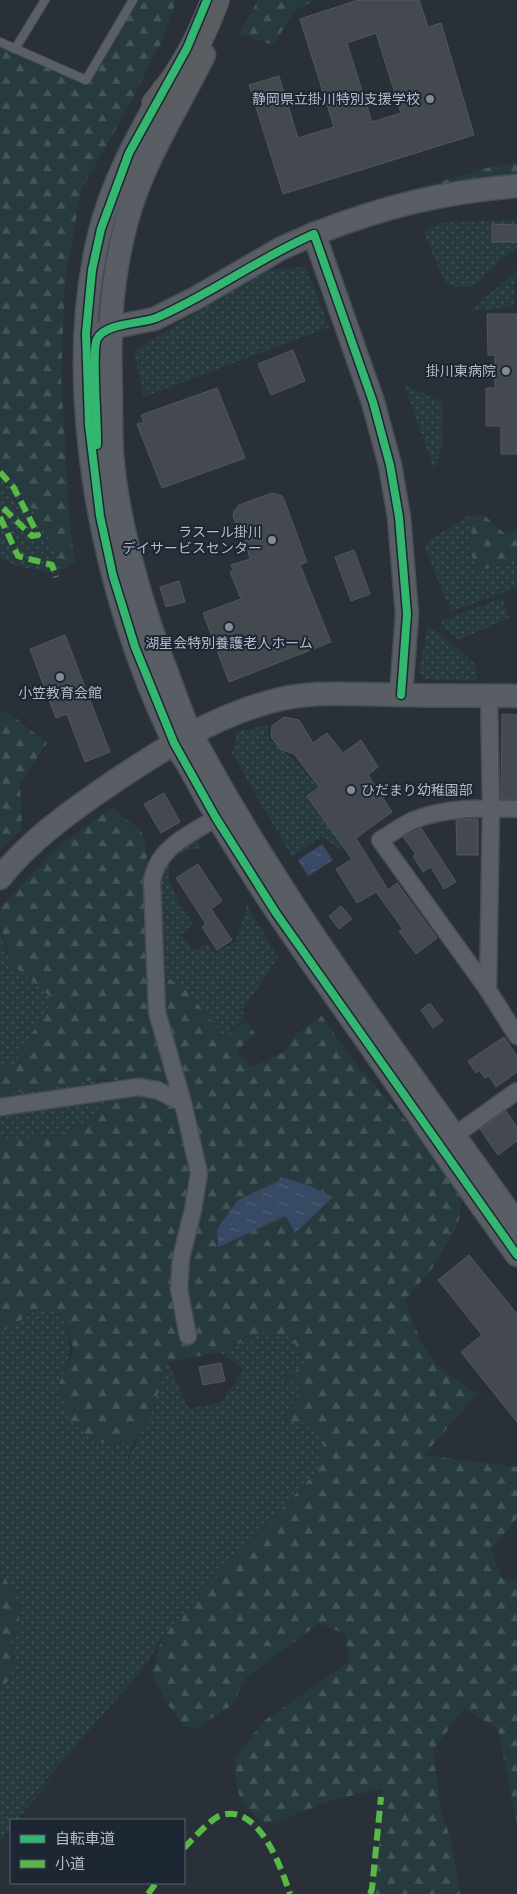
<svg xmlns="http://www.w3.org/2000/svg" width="517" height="1894" font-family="'Source Sans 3','Noto Sans JP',sans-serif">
	<defs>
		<pattern id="grass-dots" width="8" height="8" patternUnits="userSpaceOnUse" patternTransform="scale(1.25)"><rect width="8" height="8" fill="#273a3e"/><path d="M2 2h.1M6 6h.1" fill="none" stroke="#445559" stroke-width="1.8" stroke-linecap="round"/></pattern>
		<pattern id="forest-firs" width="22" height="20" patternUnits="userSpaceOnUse" patternTransform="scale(1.25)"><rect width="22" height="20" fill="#273a3e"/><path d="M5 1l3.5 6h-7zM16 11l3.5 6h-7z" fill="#445559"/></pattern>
		<pattern id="water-ripples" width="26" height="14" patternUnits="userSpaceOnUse" patternTransform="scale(1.25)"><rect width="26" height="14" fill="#384963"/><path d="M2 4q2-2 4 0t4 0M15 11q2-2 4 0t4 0" fill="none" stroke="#526178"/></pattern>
	</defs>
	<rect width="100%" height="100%" fill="#2a3038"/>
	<g fill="url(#grass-dots)">
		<path d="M517 220V248L493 267 474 287H454L444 281 423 231 445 222Z"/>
		<path d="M306 267 329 327 144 397 134 351 266 270Z"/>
		<path d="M517 271 513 306 468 312Z"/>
		<path d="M404 385 442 401V447L434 469Z"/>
		<path d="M0 463 16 481 65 568 57 574 17 566 0 558Z"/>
		<path d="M470 515 474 540 470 551 517 557V587L451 612 425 548 431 539Z"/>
		<path d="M502 598 509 618 459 640 444 628 441 621Z"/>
		<path d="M428 627 444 637 476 665 477 681 424 679 419 671Z"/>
		<path d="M267 725 269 740 292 758 317 786 307 795 341 844 344 852 321 837 292 857 232 753 237 732Z"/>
		<path d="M196 836 201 849C192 848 188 849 179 854 153 870 183 907 193 924L181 935 194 951 207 944 214 953 235 942 247 905 278 958 242 1010 245 1018 224 1036 187 991 156 970 157 876 160 858Z"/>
		<path d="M0 934 13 965 53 999 13 1066 0 1068Z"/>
		<path d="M89 1081 178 1084 169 1096C152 1095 136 1093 120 1098 107 1102 102 1113 92 1119 66 1135 31 1143 0 1141V1089L16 1092Z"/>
		<path d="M42 1307 64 1317 70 1353 63 1374 68 1417 89 1437 111 1445 133 1441 126 1464 155 1403 168 1362 189 1409 222 1402 244 1369 220 1352 265 1331 291 1337 307 1364 303 1387 281 1420 306 1423 324 1436 319 1469 162 1636 147 1664 17 1813 66 1762 17 1820H11V1827L0 1842V1686L14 1667 12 1642 18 1625 12 1588 0 1571V1333Z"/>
	</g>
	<g fill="url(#forest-firs)">
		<path d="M133 0H176L165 35 131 102 81 190 65 281 61 379 70 525 75 562 65 568 16 481 0 463V42L86 80Z"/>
		<path d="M258 0H315L295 11 273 45 239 34Z"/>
		<path d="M517 162V187L420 196 418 188 490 167Z"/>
		<path d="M470 515H484L506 535 517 529V557L501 566 477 570 470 551C475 537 474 533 465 521Z"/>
		<path d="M0 710 13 716 47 743 20 783 22 828 0 852Z"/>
		<path d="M112 808 141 831 146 845 156 970 187 991 224 1036 247 1021 255 1034 237 1051 251 1067 282 1053 296 1035 321 1015 355 1063 412 1128 449 1177 462 1199 458 1225 431 1270 405 1300 419 1338 438 1367 477 1394 424 1455 517 1467V1518L491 1550 502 1578 517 1580V1823L498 1729 464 1708 433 1750 441 1810 451 1841 460 1894H369L379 1857V1814L382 1789 336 1799 272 1823H263C236 1798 236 1793 235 1758L264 1721 349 1662 345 1634 319 1623 246 1678 232 1705 196 1728 183 1726 165 1700 152 1674 162 1636 319 1469 324 1436 306 1423 281 1420 303 1387 284 1378 306 1364 291 1337 265 1331 220 1352 168 1362 155 1403 137 1439 111 1445 89 1437 69 1419 59 1384 74 1352 64 1317 42 1307 0 1333V1141L59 1135 94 1118 109 1103 119 1099 140 1094 165 1097 177 1084 99 1079 0 1095V1068L13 1066 53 999 13 965 0 926V908L59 845Z"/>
		<path d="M0 1572C13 1588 22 1604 18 1625 16 1631 12 1637 12 1644 11 1665 19 1673 0 1689Z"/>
	</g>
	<g fill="url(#water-ripples)">
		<path d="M322 844 333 860 308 876 298 860Z"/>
		<path d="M285 1178 310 1186 333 1197 295 1233 286 1216 218 1247 217 1229 238 1200Z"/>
	</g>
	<g fill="#444950" stroke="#52575f" fill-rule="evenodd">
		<path d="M358 0H419L428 27 441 23 474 135 283 194 249 85 279 76 298 138 334 127 300 19ZM376 33 401 113 372 122 347 43Z"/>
		<path d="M492 224 517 225V242H492Z"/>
		<path d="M487 314H517V454H501V426H486V388H495V355H488Z"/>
		<path d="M293 350 305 381 271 395 258 364Z"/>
		<path d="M217 388 245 458 162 488 137 424 144 422 141 415Z"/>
		<path d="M272 493 282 496 285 502 307 562 300 565 331 642 229 682 203 613 241 599 230 572 233 570 231 565 250 559 242 528 237 527 233 516 234 511 239 505Z"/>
		<path d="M354 550 370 594 351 601 335 557Z"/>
		<path d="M179 581 185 602 166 607 160 587Z"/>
		<path d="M65 635 110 752 85 762 67 714 56 718 30 649Z"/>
		<path d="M502 714 517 715V799H501Z"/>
		<path d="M284 717 299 720 313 743 327 733 343 753 361 740 378 767 368 775 392 812 356 838 388 890 397 883 437 938 416 954 399 931 403 929 376 892 357 903 336 869 352 859 307 796 319 787 294 754 280 749 271 737 272 726Z"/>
		<path d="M164 793 180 822 161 833 144 804Z"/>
		<path d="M478 819V855H457L456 820Z"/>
		<path d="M421 828 456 882 444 889 431 867 423 872 413 856 416 854 403 837Z"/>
		<path d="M198 864 222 901 211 909 232 940 217 950 202 927 206 924 176 878Z"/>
		<path d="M341 906 352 919 339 929 329 916Z"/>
		<path d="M430 1003 443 1021 433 1028 421 1010Z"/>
		<path d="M504 1037 517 1056V1072L496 1087 489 1076 485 1078 479 1070 476 1073 468 1061Z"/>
		<path d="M506 1111 517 1127V1141L498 1155 480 1129Z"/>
		<path d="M469 1255 517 1314V1422L461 1352 482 1335 438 1280Z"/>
		<path d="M221 1363 225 1381 203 1385 199 1367Z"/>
	</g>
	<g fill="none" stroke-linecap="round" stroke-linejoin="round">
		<g stroke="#484c53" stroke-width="10">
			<g id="lane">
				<path d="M0 42 86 80 133 0"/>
				<path d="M15 49 45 0"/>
			</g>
		</g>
		<g stroke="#484c53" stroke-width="19">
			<g id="street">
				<path d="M517 809C483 808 446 807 414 820 402 825 391 834 380 840L488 990 517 1036"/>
				<path d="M488 990 491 808 489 696"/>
				<path d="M183 1103 157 1012 152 882C156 848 189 835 216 818"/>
				<path d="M0 1107 138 1087 157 1090 183 1103 199 1173 193 1210 181 1258 179 1289 188 1336"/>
				<path d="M455 1135 517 1091"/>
			</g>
		</g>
		<g stroke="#484c53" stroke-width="25">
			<g id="secondary">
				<path d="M204 55C177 110 143 161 127 220 110 284 109 330 111 395 111 414 111 434 112 454 118 527 144 613 170 681 177 699 183 719 192 735 284 908 405 1064 517 1224"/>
				<path d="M164 89C139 135 113 180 100 232 61 389 103 595 173 740 177 750 185 758 190 768 241 864 304 952 367 1041 417 1112 465 1185 517 1255"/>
				<path d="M314 234C383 207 442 192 517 186"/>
				<path d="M98 337 109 328 154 319 196 298 280 249 314 234 373 402 390 465 399 517 407 614 401 695"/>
				<path d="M0 878C31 839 71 811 112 783 161 750 211 718 269 702 313 689 358 695 404 695 441 696 479 695 517 696"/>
			</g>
		</g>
		<g stroke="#474c53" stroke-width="30">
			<path id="highway" d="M156 104C183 73 201 38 215 0"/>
		</g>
		<use href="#lane" stroke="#5a5e66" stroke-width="8"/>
		<use href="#street" stroke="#5a5e66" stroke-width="16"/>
		<use href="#secondary" stroke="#595d64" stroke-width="22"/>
		<use href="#highway" stroke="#5a5d60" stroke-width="28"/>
		<g stroke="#58b947" stroke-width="6" stroke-dasharray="12 6" stroke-linecap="butt">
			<path d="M0 472 14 488 38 535 32 536 0 505"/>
			<path d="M0 517 18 556 52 565 56 577"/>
			<path d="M184 1848C192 1840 210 1820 219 1816 258 1801 281 1867 290 1894"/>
			<path d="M148 1894 156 1883"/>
			<path d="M370 1894 372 1889 381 1797"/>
		</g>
		<g stroke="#1d2633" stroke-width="11">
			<g id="cycleway">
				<path d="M207 0 187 48 129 153 101 229 92 270 86 333 89 425 100 516 113 576 135 647 174 743 216 818 276 913 517 1255"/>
				<path d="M97 445C98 424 91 352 97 339 105 323 140 324 156 318 211 294 259 258 314 234L373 402 390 465 399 517 407 614 401 695"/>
			</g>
		</g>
		<use href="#cycleway" stroke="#33b770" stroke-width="8"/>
	</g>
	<g fill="#848b96" stroke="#1d2633" stroke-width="2">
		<circle cx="430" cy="99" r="5"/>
		<circle cx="506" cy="371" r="5"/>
		<circle cx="272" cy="540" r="5"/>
		<circle cx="229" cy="627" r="5"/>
		<circle cx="60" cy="677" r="5"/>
		<circle cx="351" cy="790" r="5"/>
	</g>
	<g text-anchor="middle" stroke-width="4" stroke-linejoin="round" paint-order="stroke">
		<g font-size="14" fill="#b4bcc9" stroke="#1d2633" text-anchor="end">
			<text x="420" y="104">静岡県立掛川特別支援学校</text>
			<text x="496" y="376">掛川東病院</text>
			<text x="262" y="537">ラスール掛川<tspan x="262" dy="16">デイサービスセンター</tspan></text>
			<text x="229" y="648" text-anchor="middle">湖星会特別養護老人ホーム</text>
			<text x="60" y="698" text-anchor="middle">小笠教育会館</text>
			<text x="361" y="795" text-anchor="start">ひだまり幼稚園部</text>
		</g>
	</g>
	<rect x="10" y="1819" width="175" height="65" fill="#1d2633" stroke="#59626f"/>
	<rect x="20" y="1835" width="25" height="8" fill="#33b770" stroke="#59626f"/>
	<text x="55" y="1844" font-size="15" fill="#b4bcc9">自転車道</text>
	<rect x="20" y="1860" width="25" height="8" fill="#58b947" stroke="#59626f"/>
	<text x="55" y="1869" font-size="15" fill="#b4bcc9">小道</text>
</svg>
